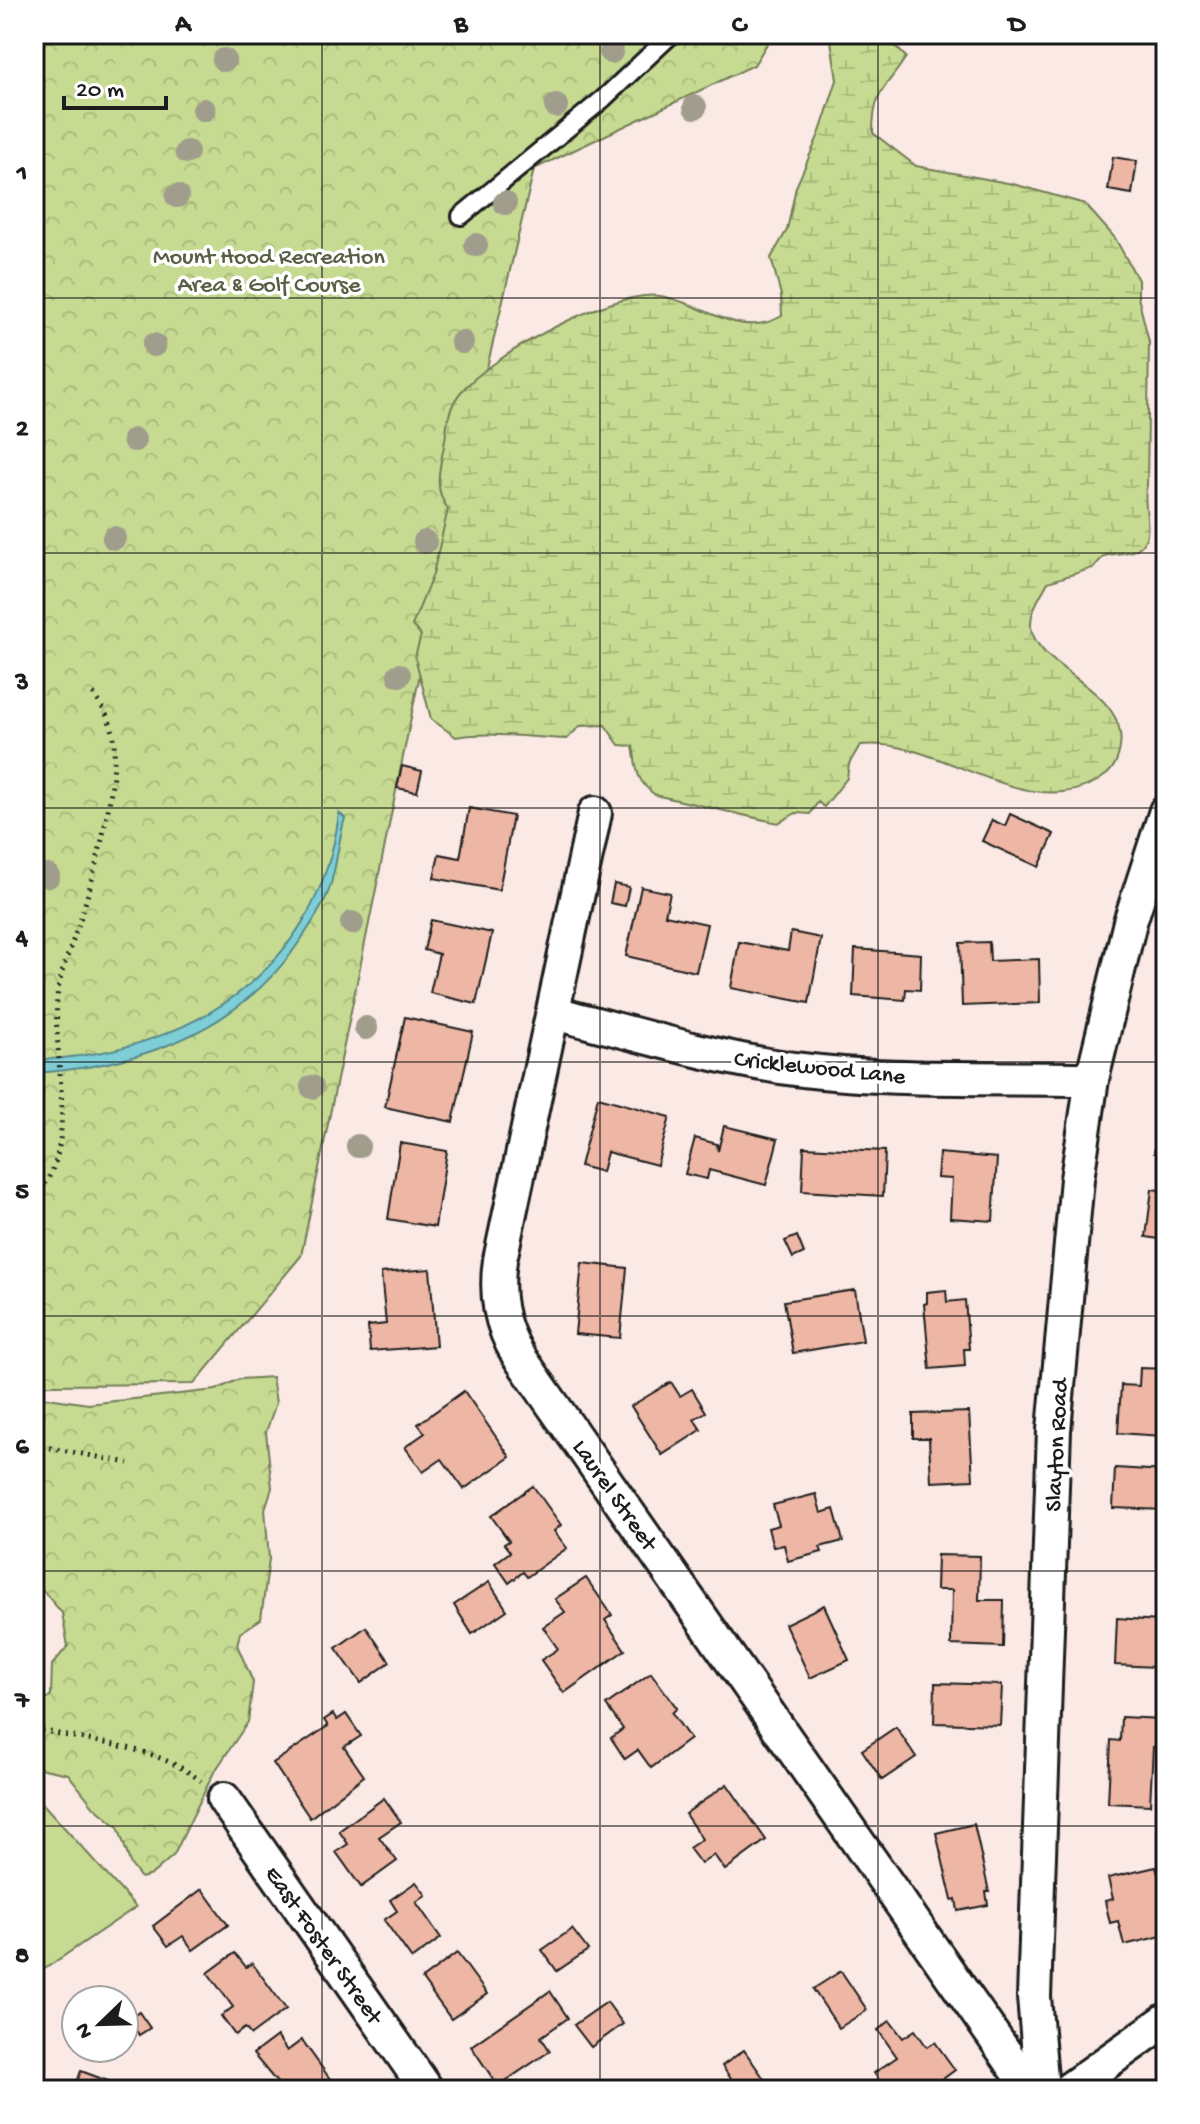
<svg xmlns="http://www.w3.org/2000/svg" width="1200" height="2124" font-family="'Gochi Hand',sans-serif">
	<defs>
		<pattern id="forest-crowns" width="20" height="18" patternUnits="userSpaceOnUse" patternTransform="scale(2)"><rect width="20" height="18" fill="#c6db91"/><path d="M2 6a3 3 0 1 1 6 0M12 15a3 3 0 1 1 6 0" fill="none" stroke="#aabb7c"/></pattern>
		<pattern id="wetland-marsh" width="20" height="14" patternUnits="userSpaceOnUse" patternTransform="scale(2)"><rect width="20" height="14" fill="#c6db91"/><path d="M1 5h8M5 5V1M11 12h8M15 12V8" fill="none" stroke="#aabb7c"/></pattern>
	</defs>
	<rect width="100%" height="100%" fill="#fae9e4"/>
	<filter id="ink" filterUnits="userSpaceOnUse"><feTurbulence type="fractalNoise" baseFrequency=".0125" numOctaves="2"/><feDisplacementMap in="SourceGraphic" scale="16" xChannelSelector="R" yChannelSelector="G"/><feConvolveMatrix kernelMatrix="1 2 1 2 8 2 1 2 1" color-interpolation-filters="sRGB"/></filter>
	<g filter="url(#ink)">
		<g fill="url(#forest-crowns)" stroke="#717c56" stroke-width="2">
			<path d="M34 34H773L754 65 534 169 454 507 301 1256 194 1384 43 1385 34 1377Z"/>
			<path d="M272 1377 276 1403 266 1432 272 1488 265 1509 269 1559 261 1619 240 1633 237 1645 253 1682 248 1722 213 1774 174 1855 151 1875 141 1878 131 1865 118 1827 94 1807 68 1774 34 1767V1710L51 1695 52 1665 68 1646 62 1613 34 1580V1396L88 1404 216 1390 239 1379Z"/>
		</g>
		<path fill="url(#wetland-marsh)" stroke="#717c56" stroke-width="2" d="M830 34H883L906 57C886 89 873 90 873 133L916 166 1013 184 1085 204 1115 238 1138 280V297L1149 342 1147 486C1140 505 1158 536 1137 549 1130 554 1113 553 1104 556L1093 568 1048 582C1041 595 1030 610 1031 627 1037 674 1144 692 1116 762 1111 773 1105 776 1095 782 1039 814 968 765 914 751 895 746 880 743 860 745L849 764 847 778 824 807 818 802 810 814 796 813 778 823 655 795C635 780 637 769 633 746L619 745 605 725 580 726 567 739C530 738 493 731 456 737L431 719 415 657 421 635 412 626 433 574 448 509C430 485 443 461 446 433 447 419 451 404 460 393 492 355 609 290 660 296 703 302 738 341 782 316L781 295 771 258 787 230 796 187 820 132 837 80Z"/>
		<path fill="#c6db91" stroke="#717c56" stroke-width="2" d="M34 1794 136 1907 34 1976Z"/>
		<path fill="#7dced6" stroke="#56878c" stroke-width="2" d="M339 813 345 818C338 841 337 867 329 890 323 907 312 923 302 938 241 1031 141 1066 34 1073V1060C186 1054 319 975 339 813Z"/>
		<g fill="#eeb6a4" stroke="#1c1c1c" stroke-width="2">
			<path d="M1113 157 1137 161 1132 194 1108 190Z"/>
			<path d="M402 766 422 771 417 792 397 788Z"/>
			<path d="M469 808 513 816 499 890 434 878 439 854 460 858Z"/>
			<path d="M1010 814 1054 834 1039 867 982 841 992 820 1005 826Z"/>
			<path d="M614 884 629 887 625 906 610 903Z"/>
			<path d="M641 887 670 893 665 915 707 924 696 972 626 956Z"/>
			<path d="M431 920 492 933 476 1004 430 993 439 954 424 950Z"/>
			<path d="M791 932 821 938 809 1003 731 988 739 942 788 951Z"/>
			<path d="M989 942 990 961 1039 959 1040 1003 962 1006 960 943Z"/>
			<path d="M855 949 921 954 920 990 906 989 905 1000 853 996Z"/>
			<path d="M405 1017 473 1032 453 1122 385 1107Z"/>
			<path d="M598 1097 670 1117 657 1165 607 1152 602 1172 580 1166Z"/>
			<path d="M1162 1105H1166V1155L1154 1153Z"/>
			<path d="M724 1126 778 1139 766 1185 709 1170 707 1179 685 1174 695 1138 717 1144 718 1151Z"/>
			<path d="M400 1143 447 1151 435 1227 388 1219Z"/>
			<path d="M804 1147 885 1151 883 1196 802 1191Z"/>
			<path d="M939 1153 997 1158 993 1221 950 1218 952 1179 937 1178Z"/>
			<path d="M1152 1189 1166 1191V1240L1146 1237Z"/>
			<path d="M797 1236 804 1253 793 1258 785 1241Z"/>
			<path d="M582 1263 627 1268 620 1338 575 1334Z"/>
			<path d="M430 1269 436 1346 370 1351 368 1326 386 1324 381 1273Z"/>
			<path d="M855 1290 863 1341 793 1353 784 1301Z"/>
			<path d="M946 1290 947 1302 965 1300 969 1349H964L965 1366 930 1369 924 1304 927 1303V1292Z"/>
			<path d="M1140 1368 1165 1369 1162 1436 1118 1433 1121 1385 1139 1386Z"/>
			<path d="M671 1382 680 1396 692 1389 706 1412 694 1419 701 1430 662 1455 631 1406Z"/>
			<path d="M464 1391 510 1457 464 1489 442 1459 423 1472 405 1447 425 1433 418 1424Z"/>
			<path d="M969 1412 973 1480 931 1482 929 1438H913V1414Z"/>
			<path d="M1115 1468 1166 1471V1510L1113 1508Z"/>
			<path d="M533 1486 561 1525 554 1531 567 1548 527 1577 523 1572 509 1583 495 1563 510 1552 504 1544 509 1541 491 1516Z"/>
			<path d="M816 1494 821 1513 834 1509 843 1541 820 1547 822 1552 788 1561 784 1545 773 1547 768 1528 779 1525 773 1505Z"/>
			<path d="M937 1555 980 1556 979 1600H1004L1003 1647 951 1645 952 1590H936Z"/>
			<path d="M586 1578 612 1615 605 1620 625 1650 564 1693 541 1660 558 1649 543 1627 565 1612 555 1599Z"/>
			<path d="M489 1582 507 1610 472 1634 454 1605Z"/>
			<path d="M824 1605 849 1660 810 1678 785 1624Z"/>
			<path d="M1117 1618 1159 1621 1156 1667 1115 1665Z"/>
			<path d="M366 1627 390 1662 361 1683 336 1648Z"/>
			<path d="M651 1673 677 1708 672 1713 690 1739 651 1768 638 1750 625 1759 611 1738 623 1729 606 1705Z"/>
			<path d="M935 1683 1002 1685 1000 1725 934 1723Z"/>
			<path d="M333 1714 337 1720 346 1714 361 1736 344 1747 364 1776 310 1818 273 1763 328 1726 324 1720Z"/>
			<path d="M1121 1717 1162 1719V1747H1153L1150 1805 1108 1803 1111 1740 1120 1741Z"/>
			<path d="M896 1727 916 1757 882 1780 862 1750Z"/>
			<path d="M727 1784 766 1840 725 1870 714 1855 701 1864 689 1848 702 1839 685 1814Z"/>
			<path d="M384 1798 401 1822 379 1837 397 1861 361 1887 336 1852 348 1844 339 1831Z"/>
			<path d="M974 1824 989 1892H986L988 1905 958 1911 956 1899 952 1900 936 1833Z"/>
			<path d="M1156 1867 1159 1878 1166 1877V1935L1124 1945 1118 1921 1110 1923 1105 1901 1113 1899 1108 1878Z"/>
			<path d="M416 1882 426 1895 416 1902 441 1938 412 1959 384 1920 397 1911 390 1900Z"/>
			<path d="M202 1889 228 1925 193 1950 183 1936 168 1946 153 1926Z"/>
			<path d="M572 1929 588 1950 557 1971 542 1950Z"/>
			<path d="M235 1953 246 1967 252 1963 286 2009 251 2035 245 2028 235 2035 221 2016 233 2007 208 1973Z"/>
			<path d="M457 1953 487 1994 451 2019 422 1979Z"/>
			<path d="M841 1971 867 2010 839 2028 813 1989Z"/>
			<path d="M550 1991 568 2018 541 2037 550 2051 498 2086 471 2046Z"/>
			<path d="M607 2002 623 2024 591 2047 574 2025Z"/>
			<path d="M139 2012 150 2028 139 2035 129 2019Z"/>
			<path d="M890 2021 903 2038 915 2030 927 2047 935 2042 955 2070 928 2090H886L874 2073 897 2057 878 2030Z"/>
			<path d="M277 2036 287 2051 302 2040 330 2079 316 2090H283L253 2054Z"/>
			<path d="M744 2050 772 2090H739L722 2066Z"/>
			<path d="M81 2071 132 2090H74Z"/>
		</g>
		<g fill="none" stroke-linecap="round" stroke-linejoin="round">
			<g stroke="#1c1c1c" stroke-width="22">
				<path id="lane" d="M461 216 603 99 672 34"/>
			</g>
			<g stroke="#1c1c1c" stroke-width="38">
				<g id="street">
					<path d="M595 813 500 1260C495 1295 500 1324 518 1355L1031 2090"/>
					<path d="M554 1013C629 1032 704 1055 780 1067 882 1082 989 1077 1092 1079"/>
					<path d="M224 1799 427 2090"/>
					<path d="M1042 2090 1034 1997 1054 1430 1077 1179 1092 1079 1130 922 1166 811"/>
					<path d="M1068 2090 1166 2020"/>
				</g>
			</g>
			<g stroke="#1c1c1c" stroke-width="5" stroke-dasharray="2 6" stroke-linecap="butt">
				<path d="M34 1196C84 1153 49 1046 58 990 62 966 73 943 80 920 95 873 117 790 114 741 113 722 102 707 92 692"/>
				<path d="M34 1452 51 1448 129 1463"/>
				<path d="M34 1728C91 1744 152 1743 201 1781"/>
			</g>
			<use href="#lane" stroke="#fff" stroke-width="16"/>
			<use href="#street" stroke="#fff" stroke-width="32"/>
		</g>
		<g fill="#a19d8d">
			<circle cx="611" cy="52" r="12"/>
			<circle cx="224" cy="60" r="12"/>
			<circle cx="556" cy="106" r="12"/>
			<circle cx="695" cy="107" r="12"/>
			<circle cx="204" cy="110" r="12"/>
			<circle cx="187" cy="152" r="12"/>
			<circle cx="177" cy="196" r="12"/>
			<circle cx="505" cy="203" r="12"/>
			<circle cx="476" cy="245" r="12"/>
			<circle cx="462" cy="342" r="12"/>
			<circle cx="154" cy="345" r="12"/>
			<circle cx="134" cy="440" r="12"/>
			<circle cx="114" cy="538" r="12"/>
			<circle cx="425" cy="542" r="12"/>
			<circle cx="399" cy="675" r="12"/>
			<circle cx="48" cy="876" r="12"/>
			<circle cx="352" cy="923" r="12"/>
			<circle cx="366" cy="1028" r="12"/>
			<circle cx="312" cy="1087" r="12"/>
			<circle cx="358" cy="1146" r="12"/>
		</g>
	</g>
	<path fill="none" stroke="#1c1c1c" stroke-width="2" stroke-opacity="0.55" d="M322 34V2090M600 34V2090M878 34V2090M34 298H1166M34 553H1166M34 808H1166M34 1062H1166M34 1316H1166M34 1571H1166M34 1826H1166"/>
	<g text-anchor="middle" stroke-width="7" stroke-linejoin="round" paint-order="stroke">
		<g font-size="24" fill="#585f45" stroke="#fff">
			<text x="269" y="263">Mount Hood Recreation<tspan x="269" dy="28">Area &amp; Golf Course</tspan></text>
		</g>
		<g font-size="24" fill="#1c1c1c" stroke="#fff">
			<text transform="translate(820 1066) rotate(6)" y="8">Cricklewood Lane</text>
			<text transform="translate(1055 1445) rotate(-87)" y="8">Slayton Road</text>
			<text transform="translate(616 1494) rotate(55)" y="8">Laurel Street</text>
			<text transform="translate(325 1944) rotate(55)" y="8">East Foster Street</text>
		</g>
	</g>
	<rect width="1200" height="2124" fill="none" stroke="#fff" stroke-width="88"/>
	<g transform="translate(100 2024) rotate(247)"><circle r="38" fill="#ffffff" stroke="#a4a4a4" stroke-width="2"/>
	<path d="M0-6L14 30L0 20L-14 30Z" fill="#1c1c1c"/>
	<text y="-12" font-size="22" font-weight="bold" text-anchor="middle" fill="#1c1c1c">N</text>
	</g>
	<path d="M64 96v12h102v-12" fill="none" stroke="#1c1c1c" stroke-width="4"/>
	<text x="76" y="96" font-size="24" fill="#1c1c1c" stroke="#ffffff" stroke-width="6" paint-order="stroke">20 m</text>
	<rect x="44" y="44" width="1112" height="2036" fill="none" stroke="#1c1c1c" stroke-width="3"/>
	<g font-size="26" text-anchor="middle" font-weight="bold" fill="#1c1c1c">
		<text x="183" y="31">A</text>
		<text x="461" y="31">B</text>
		<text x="739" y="31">C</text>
		<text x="1017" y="31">D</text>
		<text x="22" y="180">1</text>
		<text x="22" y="435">2</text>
		<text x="22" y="689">3</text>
		<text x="22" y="944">4</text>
		<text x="22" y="1198">5</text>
		<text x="22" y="1453">6</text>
		<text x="22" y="1707">7</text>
		<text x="22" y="1962">8</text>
	</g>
</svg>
